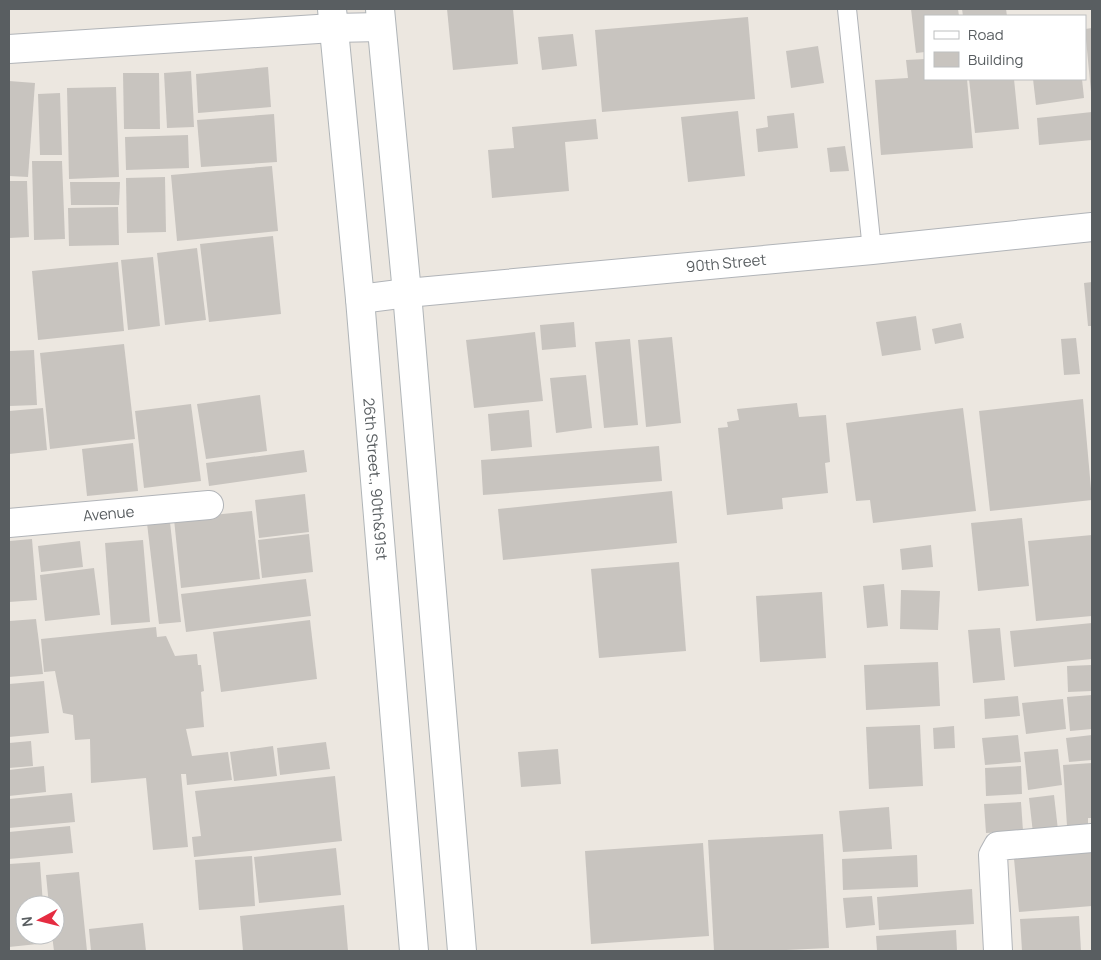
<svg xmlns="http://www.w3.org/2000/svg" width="1101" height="960" font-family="Manrope,sans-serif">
	<rect width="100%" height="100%" fill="#ece7e0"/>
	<g fill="#c8c4bf">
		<path d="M447 9H513L518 64 453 70Z"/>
		<path d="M911 9H958L959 16H925V52L916 53Z"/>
		<path d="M962 9H1006L1007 16H963Z"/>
		<path d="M748 17 755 99 602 112 595 30Z"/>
		<path d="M1092 28V91L1091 92 1085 29Z"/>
		<path d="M573 34 577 66 542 70 538 37Z"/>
		<path d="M818 46 824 83 791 88 786 51Z"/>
		<path d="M925 59V79H967L973 148 881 155 875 80 908 78 906 60Z"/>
		<path d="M268 67 271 107 198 113 196 74Z"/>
		<path d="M191 71 194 127 167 128 164 73Z"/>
		<path d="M123 73H159L160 129H124Z"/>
		<path d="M969 79H1014L1019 129 975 133Z"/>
		<path d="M1033 79H1082L1084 98 1036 105Z"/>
		<path d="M9 81 35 83 28 177 9 176Z"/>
		<path d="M116 87 119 177 69 179 67 88Z"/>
		<path d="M60 93 62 155H40L38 94Z"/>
		<path d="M738 111 745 176 688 182 681 117Z"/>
		<path d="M1092 112V140L1039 145 1037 118Z"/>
		<path d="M794 113 798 148 758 152 756 129 768 127 767 116Z"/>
		<path d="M274 114 277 162 201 167 197 120Z"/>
		<path d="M596 119 598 139 565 142 569 191 492 198 488 150 514 148 512 127Z"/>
		<path d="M188 135 189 168 126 170 125 137Z"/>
		<path d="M845 146 849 171 830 172 827 148Z"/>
		<path d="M32 161H62L65 239 34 240Z"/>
		<path d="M272 166 278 231 177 241 171 175Z"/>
		<path d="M165 177 166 232 127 233 126 178Z"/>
		<path d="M9 181H27L29 237 9 238Z"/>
		<path d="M70 182H120L119 205H71Z"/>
		<path d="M118 207 119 245 69 246 68 208Z"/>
		<path d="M273 236 281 314 209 322 200 244Z"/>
		<path d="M197 248 206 320 165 325 157 253Z"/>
		<path d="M153 257 160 326 128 330 121 260Z"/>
		<path d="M118 262 124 331 38 340 32 271Z"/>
		<path d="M1092 282V326H1088L1084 283Z"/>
		<path d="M916 316 921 350 882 356 876 322Z"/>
		<path d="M574 322 576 347 542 350 540 325Z"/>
		<path d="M961 323 964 338 935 344 932 329Z"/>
		<path d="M535 332 543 401 474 408 466 340Z"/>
		<path d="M672 337 681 423 646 427 638 340Z"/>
		<path d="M1076 338 1080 374 1064 375 1061 339Z"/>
		<path d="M630 339 638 425 604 428 595 342Z"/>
		<path d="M124 344 135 439 50 449 40 353Z"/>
		<path d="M34 350 37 405 9 406V351Z"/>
		<path d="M586 375 592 428 556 433 550 378Z"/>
		<path d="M260 395 267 451 206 459 197 404Z"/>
		<path d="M1083 399 1092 500 990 511 979 411Z"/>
		<path d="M797 403 799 417 826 415 830 462 825 463 828 493 782 498 783 509 727 515 718 428 728 427 727 422 739 420 737 409Z"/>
		<path d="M191 404 201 481 144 488 135 411Z"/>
		<path d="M43 408 47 450 9 454V411Z"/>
		<path d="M963 408 976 511 873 523 870 500 856 501 846 423Z"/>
		<path d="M529 410 532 447 491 451 488 414Z"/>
		<path d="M133 443 138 491 87 496 82 449Z"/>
		<path d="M659 446 662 481 483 495 481 460Z"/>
		<path d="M304 450 307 472 209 486 206 463Z"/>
		<path d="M672 491 677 543 503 560 498 509Z"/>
		<path d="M305 494 309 532 259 538 255 500Z"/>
		<path d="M252 511 260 579 181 588 174 519Z"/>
		<path d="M169 513 181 622 159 624 146 515Z"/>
		<path d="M1022 518 1029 586 978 591 971 523Z"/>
		<path d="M309 534 313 572 262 578 258 540Z"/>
		<path d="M1092 535V616L1036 621 1028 541Z"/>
		<path d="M32 539 37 600 9 602V541Z"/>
		<path d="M143 540 150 622 111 625 105 543Z"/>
		<path d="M80 541 83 567 41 572 38 546Z"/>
		<path d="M931 545 933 567 902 570 900 549Z"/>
		<path d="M679 562 686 651 599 658 591 569Z"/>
		<path d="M94 568 100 615 45 621 40 575Z"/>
		<path d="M306 579 311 616 186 632 181 594Z"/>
		<path d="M884 584 888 626 867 628 863 586Z"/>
		<path d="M901 590 940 591 938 630 900 629Z"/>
		<path d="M822 592 826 658 760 662 756 596Z"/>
		<path d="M36 619 43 674 9 677V621Z"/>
		<path d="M310 620 317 679 221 692 213 632Z"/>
		<path d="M1092 623V659L1014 667 1010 631Z"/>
		<path d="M156 627 157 637 166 636 175 656 197 654 198 665H201L204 691 201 692 204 727 186 729 192 756 228 752 232 780 187 785 186 774H181L188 847 153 850 146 778 91 783 90 739 75 740 73 715 63 713 55 671 44 672 41 639Z"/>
		<path d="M1000 628 1005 680 973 683 968 630Z"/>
		<path d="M938 662 940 706 866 710 864 665Z"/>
		<path d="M1092 665V691L1068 692 1067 666Z"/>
		<path d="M44 681 49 733 9 737V684Z"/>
		<path d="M1092 695V729L1070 731 1067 697Z"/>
		<path d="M1018 696 1020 716 985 719 984 699Z"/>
		<path d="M1063 699 1066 729 1026 734 1022 703Z"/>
		<path d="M920 725 923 786 869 789 866 727Z"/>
		<path d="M954 726 955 748 934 749 933 728Z"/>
		<path d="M1018 735 1021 762 985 765 982 738Z"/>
		<path d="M1092 735V760L1069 762 1066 738Z"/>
		<path d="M31 741 33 766 9 768V743Z"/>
		<path d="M326 742 330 769 280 775 277 748Z"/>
		<path d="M273 746 277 776 234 781 230 752Z"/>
		<path d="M558 749 561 784 521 787 518 752Z"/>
		<path d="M1058 749 1062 785 1028 790 1024 752Z"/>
		<path d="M1092 763V818H1088V824L1067 826 1063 765Z"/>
		<path d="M44 766 46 792 9 796V770Z"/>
		<path d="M1021 766 1022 794 986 796 985 768Z"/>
		<path d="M335 776 342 841 194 857 192 837 201 836 195 791Z"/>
		<path d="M72 793 75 822 9 828V799Z"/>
		<path d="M1054 795 1058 830 1033 833 1029 798Z"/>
		<path d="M1021 802 1023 831 986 833 984 804Z"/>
		<path d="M889 807 892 849 843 852 839 811Z"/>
		<path d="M70 826 73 853 9 859V832Z"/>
		<path d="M823 834 829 948 765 951H714L708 840Z"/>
		<path d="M703 843 709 936 591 944 585 851Z"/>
		<path d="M336 848 341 895 259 903 254 857Z"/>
		<path d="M1092 852V906L1019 912 1014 859Z"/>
		<path d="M917 855 918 887 843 890 842 859Z"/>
		<path d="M252 856 255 906 199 910 195 860Z"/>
		<path d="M40 862 43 905H25V935H46L47 943 9 947V864Z"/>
		<path d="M79 872 87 951H54L52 935H55V905H49L46 875Z"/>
		<path d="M972 889 974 924 879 930 877 897Z"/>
		<path d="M872 896 875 925 846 928 843 898Z"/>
		<path d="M344 905 348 951H243L240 916Z"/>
		<path d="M1079 916 1081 951H1022L1020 919Z"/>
		<path d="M143 923 146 951H91L89 929Z"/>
		<path d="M956 930 957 951H877L876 936Z"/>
	</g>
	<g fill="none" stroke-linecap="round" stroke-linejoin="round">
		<g stroke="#b1b4b8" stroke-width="20">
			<path id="service" d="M847 9 872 250"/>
		</g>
		<g stroke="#b1b4b8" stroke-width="30">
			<g id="minor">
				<path d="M9 49 333 28 381 27"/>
				<path id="s1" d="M9 523 209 505"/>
				<path d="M998 951 993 855 998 846 1092 838"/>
			</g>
		</g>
		<g stroke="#b1b4b8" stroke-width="30">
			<g id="tertiary">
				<path id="s2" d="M360 299 407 293 872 250 1092 227"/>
			</g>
		</g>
		<g stroke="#b0b5b8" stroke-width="30">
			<g id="secondary">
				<path id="s3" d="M332 9 360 299 414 951"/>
				<path d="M380 9 407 293 462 951"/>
			</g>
		</g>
		<use href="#service" stroke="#fff" stroke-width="18"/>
		<use href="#minor" stroke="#fff" stroke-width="28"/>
		<use href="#tertiary" stroke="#fff" stroke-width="28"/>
		<use href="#secondary" stroke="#fff" stroke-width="28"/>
	</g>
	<g text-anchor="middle" stroke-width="4" stroke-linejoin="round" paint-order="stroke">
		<g font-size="15" fill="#595e61" stroke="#fff">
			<text dy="5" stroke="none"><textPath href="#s2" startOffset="368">90th Street</textPath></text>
			<text dy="5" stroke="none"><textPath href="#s3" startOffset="472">26th Street., 90th&amp;91st</textPath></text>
			<text dy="5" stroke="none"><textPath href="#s1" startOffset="100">Avenue</textPath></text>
		</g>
	</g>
	<rect width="1101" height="960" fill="none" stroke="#595e61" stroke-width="20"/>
	<rect x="924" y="15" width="162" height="65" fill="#ffffff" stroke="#bdbfc0"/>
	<rect x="934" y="31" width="25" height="8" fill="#ffffff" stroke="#bdbfc0"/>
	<text x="968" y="40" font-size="15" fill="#595e61">Road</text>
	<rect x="934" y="52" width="25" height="15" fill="#c8c4bf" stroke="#bdbfc0"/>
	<text x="968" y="65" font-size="15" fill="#595e61">Building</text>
	<g transform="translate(40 920) rotate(263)"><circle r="24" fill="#ffffff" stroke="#bdbfc0"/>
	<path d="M0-4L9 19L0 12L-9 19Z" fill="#e52c41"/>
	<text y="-8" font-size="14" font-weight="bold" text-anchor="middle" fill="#595e61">N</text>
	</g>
</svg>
